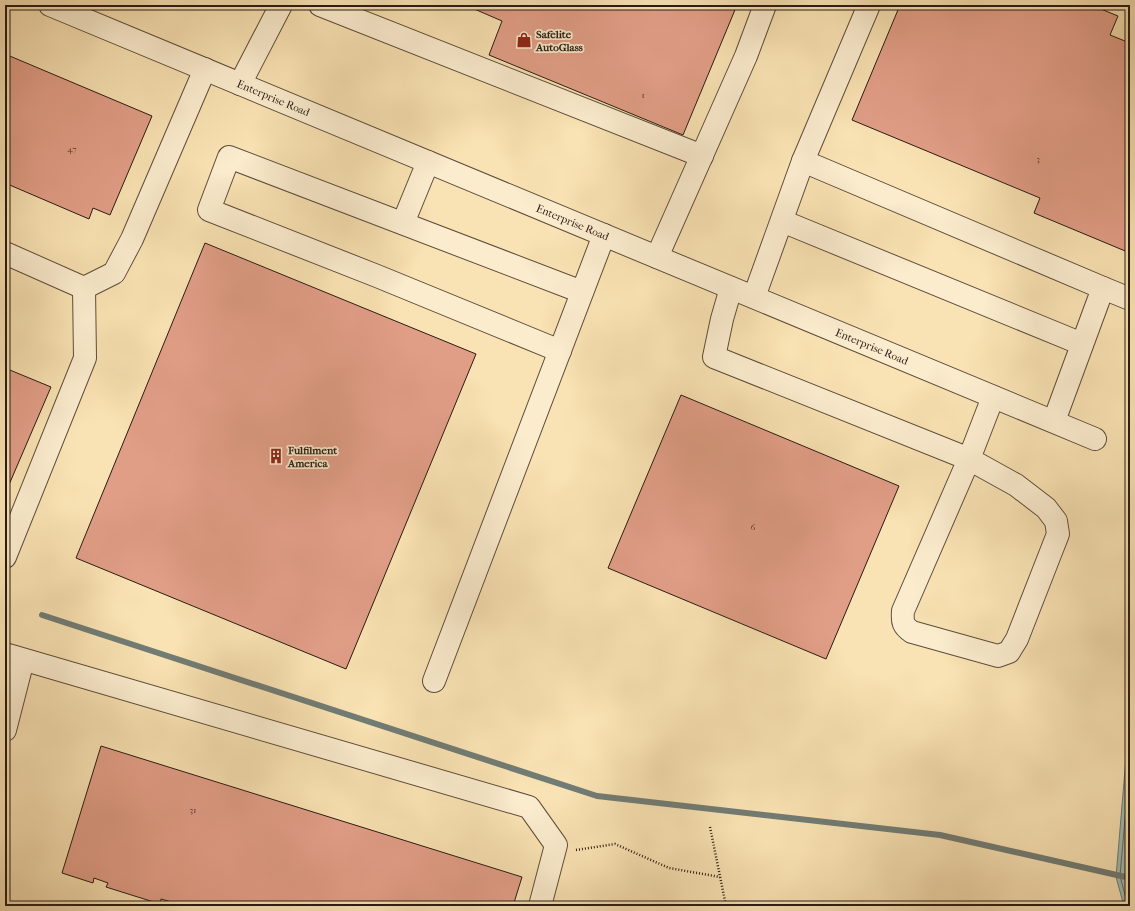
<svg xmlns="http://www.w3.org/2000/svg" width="1135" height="911" font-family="'IM FELL French Canon',serif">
	<rect width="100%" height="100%" fill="#f9e2b3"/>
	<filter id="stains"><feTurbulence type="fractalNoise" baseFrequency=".005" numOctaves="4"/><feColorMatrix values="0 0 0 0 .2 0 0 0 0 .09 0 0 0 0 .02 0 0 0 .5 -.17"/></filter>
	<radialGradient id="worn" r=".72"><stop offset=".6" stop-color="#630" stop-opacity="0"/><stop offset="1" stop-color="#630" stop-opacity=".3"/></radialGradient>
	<path fill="#a1bcb5" stroke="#717c74" d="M1130 744V906H1124L1116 877 1127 746Z"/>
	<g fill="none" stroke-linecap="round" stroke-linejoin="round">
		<g stroke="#656c64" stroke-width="1">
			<path d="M1130 818 1125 876 1130 894"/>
			<path d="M1128 906 1120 876 1130 762"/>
		</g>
		<path stroke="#717c74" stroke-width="6" d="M42 615 597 796 940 835 1130 878"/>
	</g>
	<g fill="#e19e87" stroke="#291b12">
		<path d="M465 5H737L683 135 489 55 502 21Z"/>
		<path d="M900 5H1091L1118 16 1110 35 1130 43V253L1034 213 1040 198 852 120Z"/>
		<path d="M5 54 152 116 110 215 93 208 89 219 5 183Z"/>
		<path d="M205 243 476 354 346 669 76 558Z"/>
		<path d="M5 368 51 387 5 494Z"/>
		<path d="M681 395 899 486 826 659 608 568Z"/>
		<path d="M101 746 522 877 513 906H174L175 903 161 899 160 904 106 887 108 883 94 878 93 883 62 873Z"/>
	</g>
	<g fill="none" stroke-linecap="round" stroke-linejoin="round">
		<g stroke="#5d4d3a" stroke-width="24">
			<g id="minor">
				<path id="s1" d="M50 5 1095 439"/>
				<path d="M320 5 702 156"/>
				<path d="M869 5 803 161 1103 288 1054 421"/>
				<path d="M240 84 281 5"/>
				<path d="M782 221 1082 344"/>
				<path d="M403 223 428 162"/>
				<path d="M5 253 84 288 114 273 132 239 205 69"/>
				<path d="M657 257 746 56 765 5"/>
				<path d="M731 288 722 319 714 357 969 459 1016 485 1046 508 1056 521 1058 534 1017 639 1009 652 998 656 912 632C903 626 902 622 903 611L969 459 993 397"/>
				<path d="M1103 288 1130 299"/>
				<path d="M754 297 803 161"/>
				<path d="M560 351 377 276 209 210 229 157 582 292"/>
				<path d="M5 557 85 358 84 288"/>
				<path d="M5 654 529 807 556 845 540 906"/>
				<path d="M434 681 604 235"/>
				<path d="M5 730 23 660"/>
			</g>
		</g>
		<g stroke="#291b12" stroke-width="2.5" stroke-dasharray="1 2" stroke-linecap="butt">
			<path d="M710 827 725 901 723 906"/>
			<path d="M576 850 615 844 669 868 720 877"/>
		</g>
		<use href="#minor" stroke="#fbecce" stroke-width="22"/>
	</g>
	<defs>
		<g id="shop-bare" transform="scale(1.2)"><path d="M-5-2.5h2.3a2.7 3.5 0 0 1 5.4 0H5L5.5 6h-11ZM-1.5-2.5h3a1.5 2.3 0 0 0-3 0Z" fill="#8f2418" stroke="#fbecce" stroke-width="2.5" paint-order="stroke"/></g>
		<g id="building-bare" transform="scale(1.2)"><path d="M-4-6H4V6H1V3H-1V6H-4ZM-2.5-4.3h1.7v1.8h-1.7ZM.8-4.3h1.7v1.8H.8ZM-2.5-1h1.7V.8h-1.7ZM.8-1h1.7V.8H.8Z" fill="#8f2418" stroke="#fbecce" stroke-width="2.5" paint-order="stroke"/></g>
	</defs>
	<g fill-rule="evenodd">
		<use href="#shop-bare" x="524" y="40"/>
		<use href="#building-bare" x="276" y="456"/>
	</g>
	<g text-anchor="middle" stroke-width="3.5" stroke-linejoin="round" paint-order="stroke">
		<g font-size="9" fill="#573c2f">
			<text x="643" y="98">1</text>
			<text x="72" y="152">47</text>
			<text x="1038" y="162">3</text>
			<text x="753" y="530">6</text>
			<text x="193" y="813">31</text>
		</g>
		<g font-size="11" font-weight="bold" fill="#291b12" stroke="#fbecce" text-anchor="start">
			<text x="536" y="38">Safelite<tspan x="536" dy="13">AutoGlass</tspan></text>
			<text x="288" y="454">Fulfilment<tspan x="288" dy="13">America</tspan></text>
		</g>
		<g font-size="11" fill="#291b12" stroke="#fbecce">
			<text dy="4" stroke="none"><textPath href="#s1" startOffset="242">Enterprise Road</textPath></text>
			<text dy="4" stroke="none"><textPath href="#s1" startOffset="566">Enterprise Road</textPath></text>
			<text dy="4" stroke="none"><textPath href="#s1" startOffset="890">Enterprise Road</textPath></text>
		</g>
	</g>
	<rect width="1135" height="911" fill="none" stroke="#f9e2b3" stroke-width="20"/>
	<rect x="6" y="6" width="1123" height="899" fill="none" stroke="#291b12" stroke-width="2"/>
	<rect x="10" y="10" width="1115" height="891" fill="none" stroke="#291b12"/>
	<rect width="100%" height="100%" filter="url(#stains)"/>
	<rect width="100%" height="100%" fill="url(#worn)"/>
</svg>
